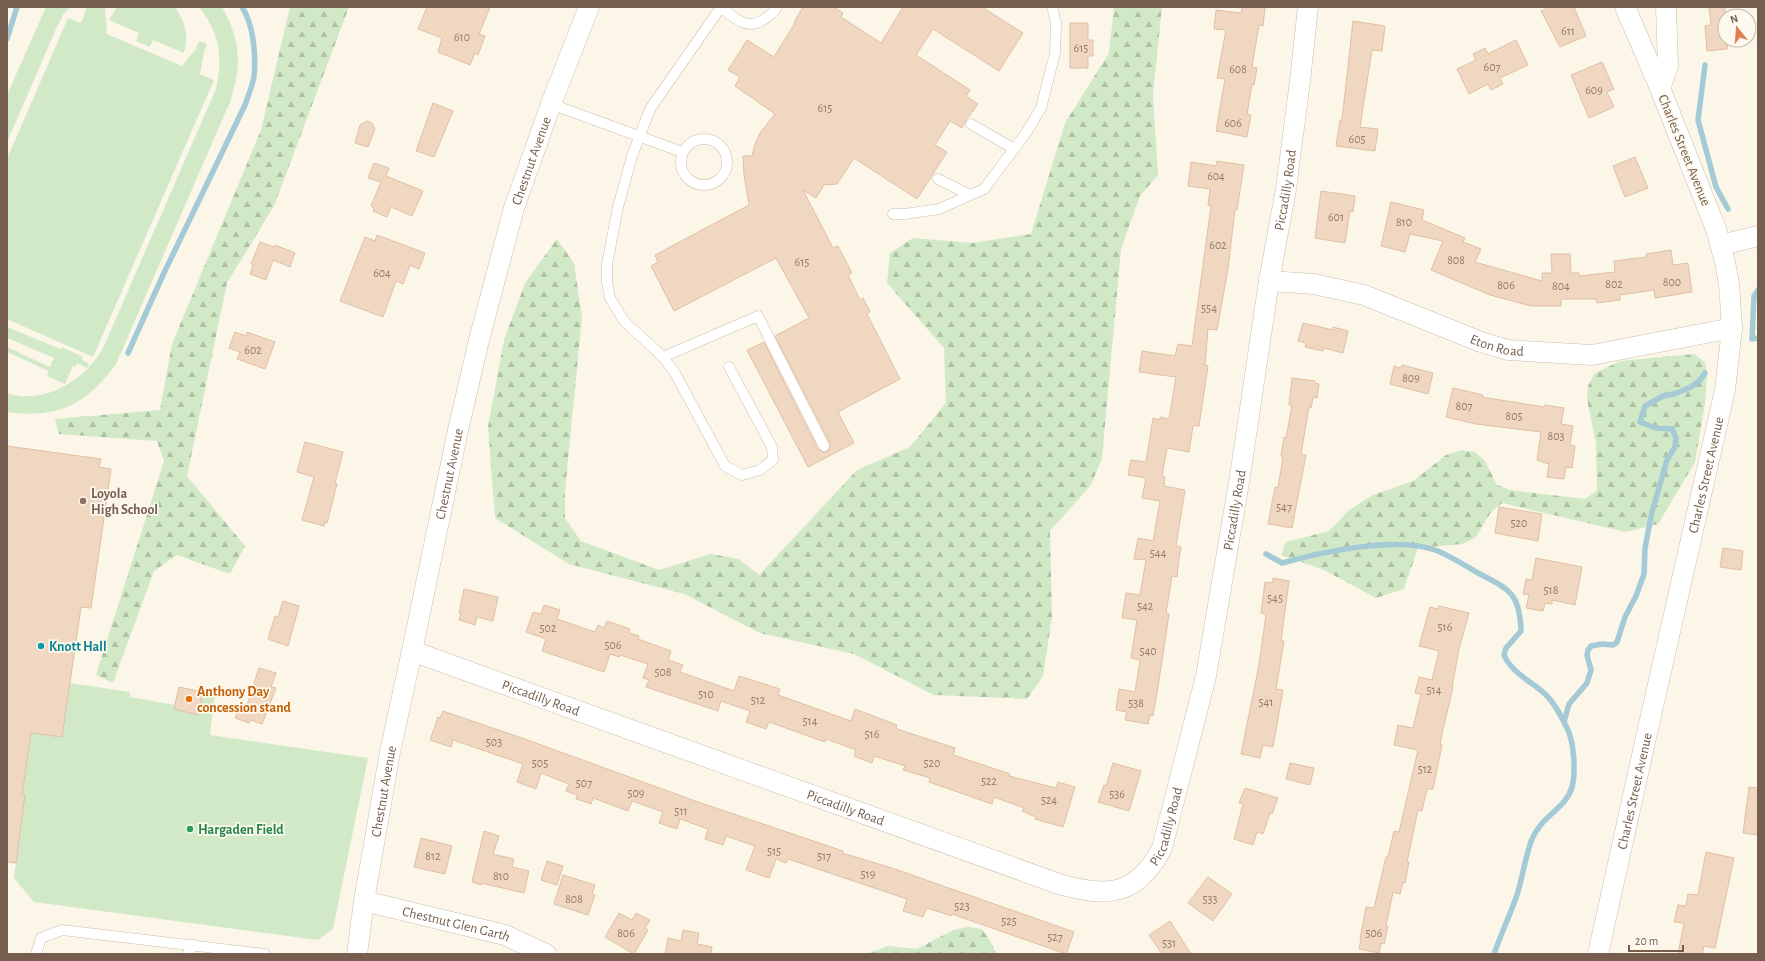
<svg xmlns="http://www.w3.org/2000/svg" width="1765" height="961" font-family="'Alegreya Sans',sans-serif">
	<defs>
		<pattern id="forest-firs" width="22" height="20" patternUnits="userSpaceOnUse"><rect width="22" height="20" fill="#d2e9c7"/><path d="M5 1l3.5 6h-7zM16 11l3.5 6h-7z" fill="#afc0a4"/></pattern>
	</defs>
	<rect width="100%" height="100%" fill="#fbf6e8"/>
	<g fill="#d2e9c7">
		<path d="M46 7H70L63 15 56 29 7 142V95Z"/>
		<path d="M87 7H105L107 34 182 66 196 49 199 41 207 44 204 52 200 74 214 80 93 357 7 319V159L68 18 81 23Z"/>
		<path d="M117 7H174C186 21 189 36 184 53L153 40 150 47 136 41 139 33 109 20Z"/>
		<path d="M199 7H222C241 40 242 66 230 102L116 364C86 405 58 419 7 412V393C45 406 87 379 104 346L216 89C223 57 220 33 199 7Z"/>
		<path d="M7 327 60 349 62 347 83 357 82 360 89 364 87 368 77 363 75 367 73 366 65 384 47 376 49 371 7 352V347L50 367 54 358 7 338Z"/>
		<path d="M70 683 130 692V697L175 705 179 687 215 694 210 735 368 758 333 929 318 940 34 902 14 878 25 795H22L31 733 62 737Z"/>
	</g>
	<g fill="url(#forest-firs)">
		<path d="M290 7H349L274 206 227 283 187 476 245 546 230 574 177 555 154 571 113 683 96 675 164 461 157 441 59 434 55 419 160 410 172 344 261 130Z"/>
		<path d="M1114 7H1162L1153 95 1158 175 1140 196 1121 249 1102 458 1091 485 1050 531 1052 617 1043 676 1027 699 934 695 854 654 760 633 684 594 569 564 495 518 488 427 504 340 525 283 557 239 574 263 582 317 565 491V518L581 541 659 570 711 554 739 559 759 575 857 470 910 447 946 403 944 348 887 283 890 253 913 238 971 243 1031 234 1065 123 1109 53Z"/>
		<path d="M1694 354 1705 362 1707 376 1705 404 1695 462 1658 524 1626 532 1502 503 1491 512 1476 537 1463 544 1418 548 1404 589 1376 598 1324 570 1281 555 1286 542 1329 531 1349 510 1373 495 1413 481 1446 455 1461 450 1475 452 1485 461 1497 485 1510 490 1585 499 1597 491 1596 443 1587 400 1588 386 1594 374 1620 361Z"/>
		<path d="M968 927 982 929 990 941 997 954H866L889 946 917 949 953 930Z"/>
	</g>
	<g fill="none" stroke-linecap="round" stroke-linejoin="round">
		<g stroke="#a4cad6" stroke-width="5.5">
			<path d="M7 39 17 7"/>
			<path d="M1705 65 1698 120 1716 187 1728 209"/>
			<path d="M1758 290 1754 296 1752 339 1758 338"/>
			<path d="M128 353 163 275 245 105C248 96 252 87 254 77 256 57 254 25 242 7"/>
			<path d="M1266 554 1282 563C1322 552 1395 536 1435 550 1449 555 1464 565 1478 573 1509 589 1520 593 1521 631L1506 648 1504 655C1511 672 1532 682 1545 694 1555 703 1562 718 1568 730 1574 744 1576 772 1572 787 1566 809 1542 815 1532 839 1525 857 1523 876 1517 895 1510 915 1501 934 1494 954"/>
			<path d="M1564 722 1569 704 1587 683 1591 670 1587 655 1588 650 1591 646 1602 644 1613 645 1617 642 1625 617 1636 596 1644 574 1645 548 1652 512 1667 460 1675 447 1676 438 1672 429 1656 428 1640 422 1645 406 1663 396 1674 394 1691 387 1699 381 1705 373"/>
		</g>
	</g>
	<g fill="#f0d7c1" stroke="#e1c0a2">
		<path d="M427 7H490L479 34 485 36 478 55 475 53 470 65 438 52 442 38 418 29Z"/>
		<path d="M803 7H834L843 13 841 17 881 43 903 7H982L1023 33 999 71 933 29 916 55 970 90 966 96 978 104 966 120 962 128 950 121 935 145 947 152 917 199 854 158 837 184 824 185 816 198 803 190 833 248 838 246 852 273 848 275 860 300 863 298 870 312 867 314 900 379 838 412 854 443 808 467 747 350 764 342 818 449 823 452H827L830 447V443L775 336 809 318 776 258 674 311 651 266 658 262 655 255 749 205 744 175 743 156H752L755 144 760 133 775 114 735 86 740 77 728 70 747 40 774 57 795 23 794 22Z"/>
		<path d="M1242 7H1265L1263 26 1259 25 1252 67 1257 68 1254 85 1252 84 1247 114 1251 115 1247 137 1216 131 1225 79 1217 78 1226 30 1214 29 1216 10 1241 13Z"/>
		<path d="M1550 7H1574L1586 36 1560 47 1541 11Z"/>
		<path d="M1725 7V40H1728L1727 49 1707 51 1705 26 1711 25 1709 8Z"/>
		<path d="M1353 21 1385 26 1382 51 1372 50 1360 127 1378 129 1375 151 1336 146 1340 120H1342Z"/>
		<path d="M1070 23H1088V40H1093V56H1088V68H1070Z"/>
		<path d="M1516 40 1528 65 1500 78 1503 84 1491 90 1488 84 1469 94 1457 69 1476 60 1473 54 1485 48 1488 54Z"/>
		<path d="M1602 62 1614 89 1607 92 1614 107 1589 118 1571 75Z"/>
		<path d="M433 103 453 111 434 157 416 151Z"/>
		<path d="M367 121 372 123 375 129 368 147 355 143 360 125Z"/>
		<path d="M1635 157 1648 188 1625 197 1613 166Z"/>
		<path d="M1217 161 1244 165 1237 210 1235 209 1228 269 1217 330 1208 329 1205 365 1208 366 1199 426H1193L1189 452 1167 448 1162 476 1165 477 1164 486 1185 490 1176 546 1181 547 1179 559 1177 577 1172 576 1166 613 1169 614 1160 674 1153 716 1150 715 1148 724 1125 720 1127 712 1116 710 1119 689 1135 692 1140 660 1131 658 1137 620 1122 618 1126 593 1140 595 1146 560 1134 559 1138 538 1153 541 1160 501 1142 498 1146 478 1128 475 1131 460 1146 462 1153 418 1160 420V417L1169 419 1176 377 1139 372 1142 351 1175 356 1178 344 1192 346 1211 206 1208 205 1210 189 1188 186 1191 162 1216 166Z"/>
		<path d="M374 163 389 168 386 176 423 191 412 216 391 207 387 217 373 211 374 208 371 206 381 182 368 178Z"/>
		<path d="M1321 191 1355 196 1353 212 1350 211 1345 243 1315 238Z"/>
		<path d="M1391 202 1424 210 1422 220 1465 238 1463 242 1481 249 1475 262 1542 281V273H1552L1551 254H1570L1571 273H1579V276L1615 272 1614 261 1647 257 1646 254 1671 250 1673 265 1688 263 1692 292 1655 298 1654 290 1620 295V300L1597 303 1596 299H1561V306H1531L1490 295 1431 270 1443 241 1410 234 1405 252 1381 246Z"/>
		<path d="M377 235 425 253 419 269 410 265 403 284 396 281 383 317 340 301 365 237 375 241Z"/>
		<path d="M260 242 274 247 275 245 295 253 290 267 273 260 266 280 250 274 253 265 251 264Z"/>
		<path d="M1303 323 1333 330V327L1348 331 1343 353 1324 348 1323 351 1305 347 1306 343 1298 341Z"/>
		<path d="M235 332 246 336 247 332 275 342 265 369 237 359 240 352 229 348Z"/>
		<path d="M1402 365 1433 373 1428 394 1390 384 1394 366 1401 368Z"/>
		<path d="M1292 378 1315 381V383L1319 384 1317 398 1313 397 1311 408 1309 407 1301 454 1306 455 1292 528 1268 524 1275 487 1278 488 1283 457 1281 456 1284 437 1286 438 1292 405H1289Z"/>
		<path d="M1453 388 1483 395 1482 397 1544 407 1545 405 1564 408 1561 424 1573 426 1570 445 1575 446 1572 468 1566 467 1564 479 1547 477 1549 464 1537 460 1541 432 1476 424 1446 417Z"/>
		<path d="M305 442 343 452 335 483 337 484 327 523 325 522 324 526 302 520 314 477 297 472Z"/>
		<path d="M7 446 101 459 99 467 111 469 91 608 81 607 62 737 31 733 22 795H25L16 863 7 862Z"/>
		<path d="M1499 507 1542 514 1538 541 1495 533Z"/>
		<path d="M1723 548 1743 551 1741 570 1720 567Z"/>
		<path d="M1536 558 1582 567 1575 605 1552 600V604L1545 603 1543 611 1526 608 1529 595 1523 594 1526 579 1532 580Z"/>
		<path d="M1273 578 1289 581 1281 641H1284L1276 689 1283 690 1273 747 1263 745 1260 758 1241 754 1259 665 1266 614 1261 613 1265 582 1273 583Z"/>
		<path d="M464 589 498 597 493 621 477 617 475 625 459 620 461 613H459Z"/>
		<path d="M283 601 299 606 288 646 268 639 275 616 278 617Z"/>
		<path d="M544 605 560 610 557 619 595 632 598 625 604 628 607 621 630 629 629 633 639 636 638 639 671 651 668 660 683 665 680 672 734 691 739 676 780 689 778 695 851 721 855 709 897 725 896 728 900 730 955 748 953 755 1010 774 1009 776 1056 788 1058 782 1075 787 1063 827 1035 819 1036 817 1022 811 1024 808 994 797 992 804 929 782 930 778 903 770 905 766 874 756 872 763 854 756 856 750 826 739 825 742 769 722 766 729 746 722 750 711 721 701 718 711 646 687 649 680 643 678 648 664 620 655 619 657 610 654 604 672 542 651 546 639 526 632 533 612 541 614Z"/>
		<path d="M1439 606 1469 613 1459 649 1452 687H1453L1442 734 1440 745H1442L1433 789H1427L1422 811 1418 810 1407 862H1409L1405 883 1403 882 1400 894 1393 892 1386 926H1388L1384 944 1381 943 1379 953 1359 949 1361 939H1360L1366 907 1374 908 1386 857H1388L1394 831 1399 832 1418 750 1394 745 1398 725 1413 728 1421 694 1415 693 1419 677 1432 680 1439 651 1419 646 1430 607 1438 609Z"/>
		<path d="M259 668 276 673 271 687 276 688 262 724 250 720 249 723 235 718 241 704 247 705Z"/>
		<path d="M179 687 203 692 198 715 174 709Z"/>
		<path d="M443 711 522 738 701 803 843 851 842 853 892 868 1074 932 1066 954 952 914 951 916 927 908 923 917 903 911 907 899 788 859 786 863 776 859 769 878 746 870 755 846 726 836 723 845 705 839 708 829 680 819 677 829 659 823 663 812 632 801 628 811 593 798 591 804 576 799 577 795 566 791 569 784 541 773 536 789 517 782 523 764 453 740 451 747 430 740 438 717 440 718Z"/>
		<path d="M1113 763 1141 771 1129 811 1098 802 1104 785 1106 786Z"/>
		<path d="M1290 763 1314 768 1310 785 1286 779Z"/>
		<path d="M1749 787 1758 788V835L1743 833Z"/>
		<path d="M1245 788 1278 798 1272 814 1270 813 1263 834 1257 832 1253 845 1234 839 1243 804 1239 803Z"/>
		<path d="M484 831 499 836 493 854 514 859 512 867 529 871 524 893 481 883V885L472 882Z"/>
		<path d="M421 838 452 846 445 874 414 867Z"/>
		<path d="M1706 852 1734 858 1715 948 1704 946 1702 954H1678L1684 923 1674 922 1678 905 1686 906 1688 894 1698 895Z"/>
		<path d="M547 861 563 866 557 885 541 880Z"/>
		<path d="M563 875 595 885 592 894 595 895 588 915 554 904Z"/>
		<path d="M1208 877 1232 894 1213 921 1188 903Z"/>
		<path d="M619 913 632 920 636 913 650 920 645 928 648 930 634 954 605 937Z"/>
		<path d="M1170 921 1191 954H1162L1149 935Z"/>
		<path d="M683 930 699 933 697 944 712 947 711 954H665L668 938 681 941Z"/>
	</g>
	<g fill="none" stroke-linecap="round" stroke-linejoin="round">
		<g stroke="#cdbeae" stroke-width="11">
			<g id="service">
				<path d="M720 7C734 17 746 31 763 20 769 16 774 13 777 7"/>
				<path d="M721 7 650 109 632 156 618 207 607 264V282L610 298 624 321 663 357 675 373 725 466 742 475 760 470 773 460 772 447 729 367"/>
				<path d="M551 104 682 152"/>
				<path d="M971 124 1014 149"/>
				<circle cx="704" cy="162" r="23"/>
				<path d="M938 179 970 195"/>
				<path d="M893 214H905L939 209 984 189 1026 133 1041 108 1055 53 1056 23 1052 7"/>
				<path d="M663 357 758 316 824 446"/>
				<path d="M36 954 41 938 62 930 265 954"/>
				<path d="M188 954 193 945"/>
			</g>
		</g>
		<g stroke="#cdbeae" stroke-width="21">
			<g id="minor">
				<path d="M1660 88 1668 66 1666 7"/>
				<path d="M1721 245 1758 236"/>
				<path id="s1" d="M1269 281 1314 284 1364 295 1481 342 1508 350 1592 355 1732 328"/>
				<path id="s2" d="M412 651 1059 884C1108 898 1137 896 1162 848L1206 676 1240 476 1269 281 1286 189 1300 81 1308 7"/>
				<path id="s3" d="M364 901 505 935 546 954"/>
				<path id="s4" d="M357 954 364 901 390 752 412 651 458 430 479 340 514 208 551 104 589 7"/>
				<path id="s5" d="M1598 954 1647 733 1725 390 1732 328 1729 284 1725 262 1716 229 1660 88 1625 7"/>
			</g>
		</g>
		<use href="#service" stroke="#fff" stroke-width="10"/>
		<use href="#minor" stroke="#fff" stroke-width="20"/>
	</g>
	<circle fill="#8d6e63" stroke="#fef9ee" stroke-width="1.5" cx="83" cy="501" r="4"/>
	<circle fill="#0f9aa8" stroke="#fef9ee" stroke-width="1.5" cx="41" cy="646" r="4"/>
	<circle fill="#e8710a" stroke="#fef9ee" stroke-width="1.5" cx="189" cy="699" r="4"/>
	<circle fill="#2e9e5b" stroke="#fef9ee" stroke-width="1.5" cx="190" cy="829" r="4"/>
	<g text-anchor="middle" stroke-width="3.5" stroke-linejoin="round" paint-order="stroke">
		<g font-size="12" fill="#947c6a">
			<text x="1568" y="35">611</text>
			<text x="462" y="41">610</text>
			<text x="1081" y="52">615</text>
			<text x="1492" y="71">607</text>
			<text x="1238" y="73">608</text>
			<text x="1594" y="94">609</text>
			<text x="825" y="112">615</text>
			<text x="1233" y="127">606</text>
			<text x="1357" y="143">605</text>
			<text x="1216" y="180">604</text>
			<text x="1336" y="221">601</text>
			<text x="1404" y="226">810</text>
			<text x="1218" y="249">602</text>
			<text x="1456" y="264">808</text>
			<text x="802" y="266">615</text>
			<text x="382" y="277">604</text>
			<text x="1672" y="286">800</text>
			<text x="1614" y="288">802</text>
			<text x="1506" y="289">806</text>
			<text x="1561" y="290">804</text>
			<text x="1209" y="312">554</text>
			<text x="253" y="354">602</text>
			<text x="1411" y="382">809</text>
			<text x="1464" y="410">807</text>
			<text x="1514" y="420">805</text>
			<text x="1556" y="440">803</text>
			<text x="1284" y="511">547</text>
			<text x="1519" y="527">520</text>
			<text x="1158" y="557">544</text>
			<text x="1551" y="594">518</text>
			<text x="1275" y="602">545</text>
			<text x="1145" y="610">542</text>
			<text x="1445" y="631">516</text>
			<text x="548" y="632">502</text>
			<text x="613" y="649">506</text>
			<text x="1148" y="655">540</text>
			<text x="663" y="676">508</text>
			<text x="1434" y="694">514</text>
			<text x="706" y="698">510</text>
			<text x="758" y="704">512</text>
			<text x="1266" y="706">541</text>
			<text x="1136" y="707">538</text>
			<text x="810" y="725">514</text>
			<text x="872" y="738">516</text>
			<text x="494" y="746">503</text>
			<text x="540" y="767">505</text>
			<text x="932" y="767">520</text>
			<text x="1425" y="773">512</text>
			<text x="989" y="785">522</text>
			<text x="584" y="787">507</text>
			<text x="636" y="797">509</text>
			<text x="1117" y="798">536</text>
			<text x="1049" y="804">524</text>
			<text x="681" y="815">511</text>
			<text x="774" y="855">515</text>
			<text x="433" y="860">812</text>
			<text x="824" y="860">517</text>
			<text x="868" y="878">519</text>
			<text x="501" y="880">810</text>
			<text x="574" y="903">808</text>
			<text x="1210" y="903">533</text>
			<text x="962" y="910">523</text>
			<text x="1009" y="925">525</text>
			<text x="626" y="937">806</text>
			<text x="1374" y="937">506</text>
			<text x="1055" y="941">527</text>
			<text x="1169" y="947">531</text>
		</g>
		<g font-size="14" fill="#755e4d" stroke="#fef9ee">
			<text transform="translate(1685 150) rotate(68)" y="5">Charles Street Avenue</text>
			<text dy="5" stroke="none"><textPath href="#s4" startOffset="813">Chestnut Avenue</textPath></text>
			<text dy="5" stroke="none"><textPath href="#s2" startOffset="1480">Piccadilly Road</textPath></text>
			<text dy="5" stroke="none"><textPath href="#s1" startOffset="239">Eton Road</textPath></text>
			<text dy="5" stroke="none"><textPath href="#s4" startOffset="489">Chestnut Avenue</textPath></text>
			<text dy="5" stroke="none"><textPath href="#s5" startOffset="491">Charles Street Avenue</textPath></text>
			<text dy="5" stroke="none"><textPath href="#s2" startOffset="1156">Piccadilly Road</textPath></text>
			<text dy="5" stroke="none"><textPath href="#s2" startOffset="137">Piccadilly Road</textPath></text>
			<text dy="5" stroke="none"><textPath href="#s4" startOffset="165">Chestnut Avenue</textPath></text>
			<text dy="5" stroke="none"><textPath href="#s5" startOffset="167">Charles Street Avenue</textPath></text>
			<text dy="5" stroke="none"><textPath href="#s2" startOffset="461">Piccadilly Road</textPath></text>
			<text dy="5" stroke="none"><textPath href="#s2" startOffset="832">Piccadilly Road</textPath></text>
			<text dy="5" stroke="none"><textPath href="#s3" startOffset="95">Chestnut Glen Garth</textPath></text>
		</g>
		<g font-size="14" font-weight="bold" fill="#785e54" stroke="#fef9ee" text-anchor="start">
			<text x="91" y="498">Loyola<tspan x="91" dy="16">High School</tspan></text>
		</g>
		<g font-size="14" font-weight="bold" fill="#0d838f" stroke="#fef9ee" text-anchor="start">
			<text x="49" y="651">Knott Hall</text>
		</g>
		<g font-size="14" font-weight="bold" fill="#c56008" stroke="#fef9ee" text-anchor="start">
			<text x="197" y="696">Anthony Day<tspan x="197" dy="16">concession stand</tspan></text>
		</g>
		<g font-size="14" font-weight="bold" fill="#27864d" stroke="#fef9ee" text-anchor="start">
			<text x="198" y="834">Hargaden Field</text>
		</g>
	</g>
	<rect width="1765" height="961" fill="none" stroke="#755e4d" stroke-width="16"/>
	<g transform="translate(1737 28) rotate(343)"><circle r="19" fill="#fef9ee" stroke="#c7bbae"/>
	<path d="M0-3L7 15L0 10L-7 15Z" fill="#df7e54"/>
	<text y="-6" font-size="11" font-weight="bold" text-anchor="middle" fill="#755e4d">N</text>
	</g>
	<path d="M1629 945v6h54v-6" fill="none" stroke="#755e4d" stroke-width="2"/>
	<text x="1635" y="945" font-size="12" fill="#755e4d" stroke="#fef9ee" stroke-width="3" paint-order="stroke">20 m</text>
</svg>
